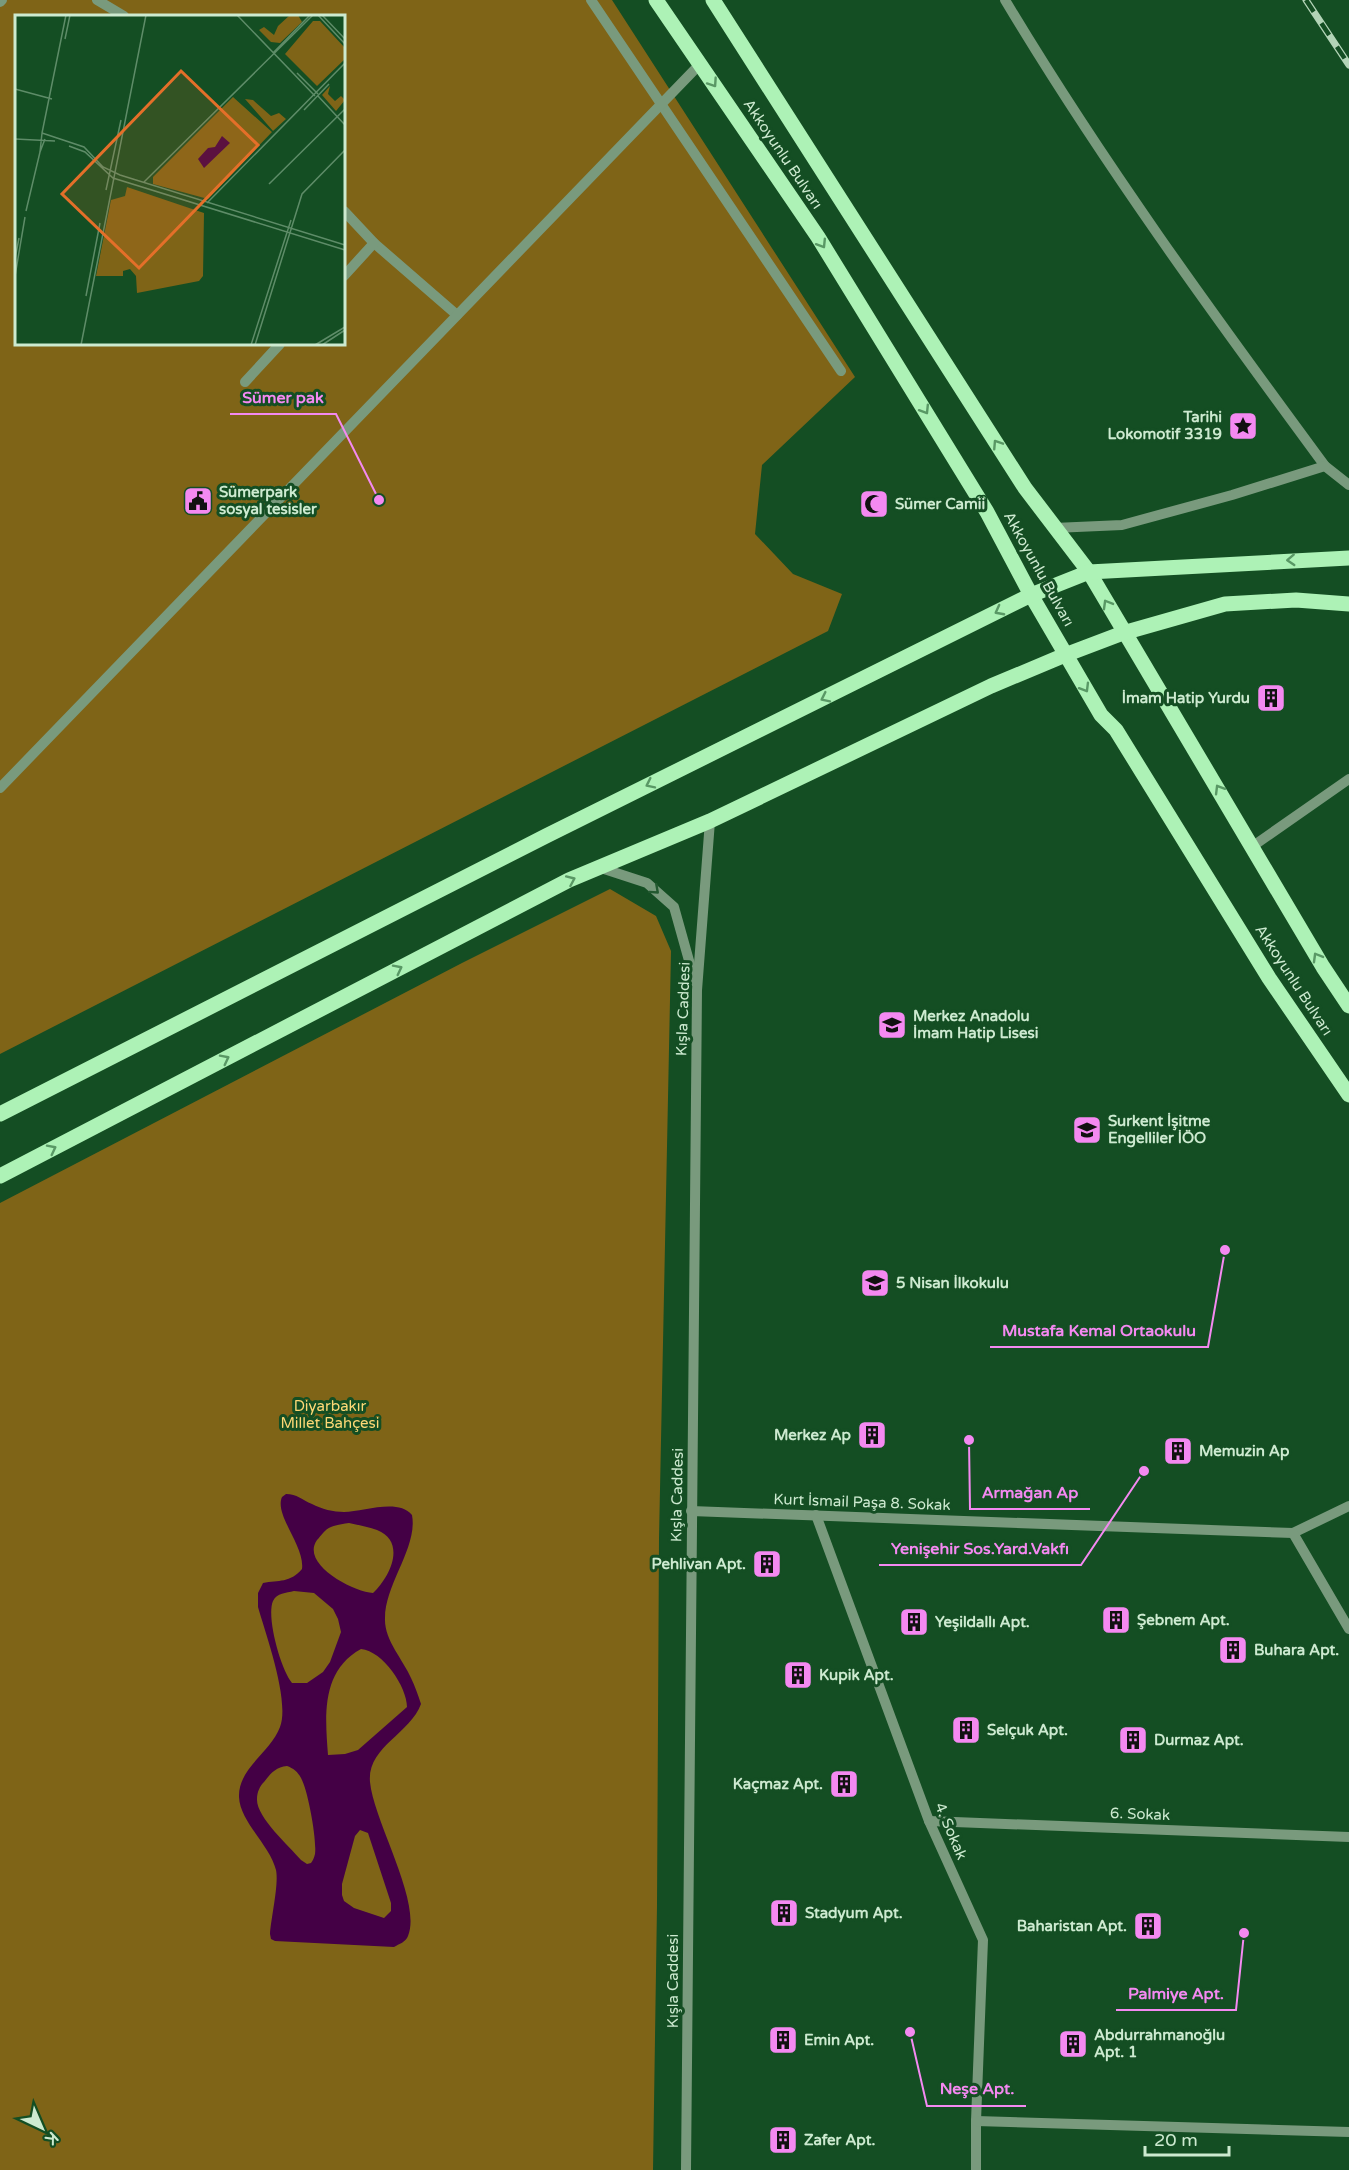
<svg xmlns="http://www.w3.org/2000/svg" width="1349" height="2170" font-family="'Varela Round',sans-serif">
	<rect width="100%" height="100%" fill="#144e23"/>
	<g fill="#7f6417" fill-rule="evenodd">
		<path d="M0 0H612L855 377 762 465 755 534 793 574 842 594 828 631 0 1054ZM16 16H344V344H16Z"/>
		<path d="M610 889 656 916 671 951 659 1539 657 1906 653 2170H0V1203L462 963Z"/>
	</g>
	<path fill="#440045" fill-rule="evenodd" d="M286 1494C297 1494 302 1500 312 1504 321 1509 334 1512 344 1512 363 1512 398 1498 412 1515 418 1547 385 1584 385 1618 384 1640 403 1659 411 1678 415 1686 418 1695 421 1704 410 1734 367 1747 370 1782 374 1822 422 1902 408 1936 406 1942 399 1944 394 1947L275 1941 271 1939 270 1934C271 1918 279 1884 276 1870 270 1845 240 1822 239 1797 238 1768 271 1752 280 1727 290 1701 266 1635 258 1607V1593L263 1583C279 1580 290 1583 302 1569 305 1546 274 1515 282 1497ZM349 1523C358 1525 369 1527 377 1530 407 1542 390 1577 373 1593 353 1592 300 1564 317 1540 321 1536 325 1529 331 1527 336 1525 343 1524 349 1523ZM294 1591 314 1593 333 1609 338 1619 341 1632 330 1662 323 1672 307 1683H292C281 1670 266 1617 273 1601 277 1593 286 1593 294 1591ZM361 1649C383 1651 407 1687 407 1707L358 1750 345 1754 328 1755C325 1716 321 1671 361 1649ZM287 1766C293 1768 298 1772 301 1778 308 1790 317 1840 315 1854 314 1858 313 1860 311 1863L307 1864 301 1860C289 1846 256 1817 257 1799 257 1792 260 1786 264 1782 271 1773 276 1767 287 1766ZM360 1830 368 1833 391 1903V1911L384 1918 354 1908 344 1901 342 1895V1884L355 1836Z"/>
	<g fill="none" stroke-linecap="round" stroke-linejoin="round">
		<g stroke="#799a7d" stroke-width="10">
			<path d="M97 0 124 16"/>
			<path d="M591 0 841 371"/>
			<path d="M1005 0C1102 162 1213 314 1325 466L1349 485"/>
			<path d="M0 2 2 0"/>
			<path d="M344 211 374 243 457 315"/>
			<path d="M344 276 374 243"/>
			<path d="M245 382 280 344"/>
			<path d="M1054 528 1122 525 1232 495 1325 466"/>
			<path d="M0 788 700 64"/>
			<path d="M1253 846 1349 779"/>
			<path d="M601 868 647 883 674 907 695 982"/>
			<path d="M691 1511 1293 1533 1349 1506"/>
			<path d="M816 1515 929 1821 983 1940 976 2121V2170"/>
			<path d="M1293 1533 1349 1629"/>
			<path d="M929 1821 1349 1837"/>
			<path d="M976 2121 1349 2132"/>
			<path d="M686 2170 697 990 710 821"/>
		</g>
		<g stroke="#adf2b6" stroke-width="15">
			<path d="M656 0 818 237 987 512 1031 595 1101 715 1116 730 1269 978 1349 1095"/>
			<path d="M713 0 1025 488 1089 572 1323 967 1349 1006"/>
			<path d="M0 1114 546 836 1031 595 1089 572 1349 558"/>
			<path d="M0 1176 569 880 710 821 991 686 1065 655 1123 633 1225 604 1296 600 1349 604"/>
		</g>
		<g stroke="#b3d4b7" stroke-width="7">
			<path id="rail" d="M1306 0 1349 65"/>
		</g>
		<use href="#rail" stroke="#144e23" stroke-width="4.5" stroke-dasharray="14" stroke-linecap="butt"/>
	</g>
	<defs><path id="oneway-chevron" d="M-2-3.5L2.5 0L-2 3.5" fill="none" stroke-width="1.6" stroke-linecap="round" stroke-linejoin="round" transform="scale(1.5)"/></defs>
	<g stroke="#599865">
		<use href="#oneway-chevron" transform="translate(713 83) rotate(56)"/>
		<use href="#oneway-chevron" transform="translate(822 244) rotate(58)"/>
		<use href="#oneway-chevron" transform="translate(925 410) rotate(58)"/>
		<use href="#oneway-chevron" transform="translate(997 444) rotate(-123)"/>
		<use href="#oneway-chevron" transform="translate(1291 560) rotate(177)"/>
		<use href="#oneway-chevron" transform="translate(1107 604) rotate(-120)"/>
		<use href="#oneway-chevron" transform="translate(999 611) rotate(152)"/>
		<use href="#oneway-chevron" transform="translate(1085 688) rotate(59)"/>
		<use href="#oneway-chevron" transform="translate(825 698) rotate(154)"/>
		<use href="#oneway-chevron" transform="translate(650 784) rotate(154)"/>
		<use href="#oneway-chevron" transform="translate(1219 789) rotate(-121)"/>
		<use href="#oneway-chevron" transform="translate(571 880) rotate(-24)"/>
		<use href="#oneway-chevron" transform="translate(1317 957) rotate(-120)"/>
		<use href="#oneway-chevron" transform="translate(398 969) rotate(-27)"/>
		<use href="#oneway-chevron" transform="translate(225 1059) rotate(-27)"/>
		<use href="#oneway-chevron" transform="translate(52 1149) rotate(-27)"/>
	</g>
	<use stroke="#235930" href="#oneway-chevron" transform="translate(655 890) rotate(42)"/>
	<defs>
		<g id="sight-square" transform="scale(1.5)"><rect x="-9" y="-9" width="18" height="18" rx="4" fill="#f489f1" stroke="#144e23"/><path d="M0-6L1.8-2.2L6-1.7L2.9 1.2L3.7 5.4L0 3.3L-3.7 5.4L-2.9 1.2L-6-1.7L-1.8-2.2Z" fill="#111"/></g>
		<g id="civic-square" transform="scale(1.5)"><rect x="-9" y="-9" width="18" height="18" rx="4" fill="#f489f1" stroke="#144e23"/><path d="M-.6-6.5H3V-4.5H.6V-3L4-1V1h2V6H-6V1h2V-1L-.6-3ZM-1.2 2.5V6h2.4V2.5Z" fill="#111"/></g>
		<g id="mosque-square" transform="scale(1.5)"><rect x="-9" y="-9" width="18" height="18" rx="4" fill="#f489f1" stroke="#144e23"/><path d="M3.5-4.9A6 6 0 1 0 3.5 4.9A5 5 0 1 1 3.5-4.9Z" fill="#111"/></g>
		<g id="building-square" transform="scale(1.5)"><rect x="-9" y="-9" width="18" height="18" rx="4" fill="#f489f1" stroke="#144e23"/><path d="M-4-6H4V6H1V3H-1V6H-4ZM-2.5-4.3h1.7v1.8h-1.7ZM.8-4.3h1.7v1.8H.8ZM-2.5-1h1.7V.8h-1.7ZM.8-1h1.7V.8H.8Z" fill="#111"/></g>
		<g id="school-square" transform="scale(1.5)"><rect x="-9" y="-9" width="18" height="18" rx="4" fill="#f489f1" stroke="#144e23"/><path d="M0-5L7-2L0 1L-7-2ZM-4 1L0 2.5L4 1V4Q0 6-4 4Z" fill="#111"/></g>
	</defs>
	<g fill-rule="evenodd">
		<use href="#sight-square" x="1243" y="426"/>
		<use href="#civic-square" x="198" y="501"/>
		<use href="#mosque-square" x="874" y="504"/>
		<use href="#building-square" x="1271" y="698"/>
		<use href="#school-square" x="892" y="1025"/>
		<use href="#school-square" x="1087" y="1130"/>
		<use href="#school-square" x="875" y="1283"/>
		<use href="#building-square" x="872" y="1435"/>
		<use href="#building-square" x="1178" y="1451"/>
		<use href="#building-square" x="767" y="1564"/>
		<use href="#building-square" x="1116" y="1620"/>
		<use href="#building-square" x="914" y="1622"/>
		<use href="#building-square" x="1233" y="1650"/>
		<use href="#building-square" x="798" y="1675"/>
		<use href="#building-square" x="966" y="1730"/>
		<use href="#building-square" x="1133" y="1740"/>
		<use href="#building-square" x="844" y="1784"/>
		<use href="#building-square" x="784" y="1913"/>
		<use href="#building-square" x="1148" y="1926"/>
		<use href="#building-square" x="783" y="2040"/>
		<use href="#building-square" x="1073" y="2044"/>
		<use href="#building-square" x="783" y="2140"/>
	</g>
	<g text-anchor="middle" stroke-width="6" stroke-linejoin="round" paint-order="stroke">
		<g font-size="15" fill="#cdead0" stroke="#144e23">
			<text transform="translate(783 154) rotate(56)" y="5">Akkoyunlu Bulvarı</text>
			<text transform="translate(1039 569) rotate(61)" y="5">Akkoyunlu Bulvarı</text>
			<text transform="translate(1294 980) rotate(57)" y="5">Akkoyunlu Bulvarı</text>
			<text transform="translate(683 1009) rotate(-88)" y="5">Kışla Caddesi</text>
			<text transform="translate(677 1495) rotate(-89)" y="5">Kışla Caddesi</text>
			<text transform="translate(862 1502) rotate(2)" y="5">Kurt İsmail Paşa 8. Sokak</text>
			<text transform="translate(1140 1814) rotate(2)" y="5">6. Sokak</text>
			<text transform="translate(951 1831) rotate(67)" y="5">4. Sokak</text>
			<text transform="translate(673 1981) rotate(-90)" y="5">Kışla Caddesi</text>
		</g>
		<g font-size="15" font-weight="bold" fill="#cdead0" stroke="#144e23" text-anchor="start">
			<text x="1222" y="422" text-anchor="end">Tarihi<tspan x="1222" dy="17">Lokomotif 3319</tspan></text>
			<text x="219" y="497">Sümerpark<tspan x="219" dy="17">sosyal tesisler</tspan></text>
			<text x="895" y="509">Sümer Camii</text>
			<text x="1250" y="703" text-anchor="end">İmam Hatip Yurdu</text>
			<text x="913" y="1021">Merkez Anadolu<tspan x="913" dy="17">İmam Hatip Lisesi</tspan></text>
			<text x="1108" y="1126">Surkent İşitme<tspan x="1108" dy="17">Engelliler İÖO</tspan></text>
			<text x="896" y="1288">5 Nisan İlkokulu</text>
			<text x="851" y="1440" text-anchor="end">Merkez Ap</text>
			<text x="1199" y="1456">Memuzin Ap</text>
			<text x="746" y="1569" text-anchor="end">Pehlivan Apt.</text>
			<text x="1137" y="1625">Şebnem Apt.</text>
			<text x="935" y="1627">Yeşildallı Apt.</text>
			<text x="1254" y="1655">Buhara Apt.</text>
			<text x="819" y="1680">Kupik Apt.</text>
			<text x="987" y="1735">Selçuk Apt.</text>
			<text x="1154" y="1745">Durmaz Apt.</text>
			<text x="823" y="1789" text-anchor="end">Kaçmaz Apt.</text>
			<text x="805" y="1918">Stadyum Apt.</text>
			<text x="1127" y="1931" text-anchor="end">Baharistan Apt.</text>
			<text x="1094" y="2040">Abdurrahmanoğlu<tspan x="1094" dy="17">Apt. 1</tspan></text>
			<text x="804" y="2045">Emin Apt.</text>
			<text x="804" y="2145">Zafer Apt.</text>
		</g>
		<g font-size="15" fill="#fed876" stroke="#144e23">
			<text x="330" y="1411">Diyarbakır<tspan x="330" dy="17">Millet Bahçesi</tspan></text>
		</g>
	</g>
	<g transform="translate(15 15)">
		<rect width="330" height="330" fill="#144e23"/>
		<path d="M275 0H283L287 7 265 28 256 27 244 15 249 12 259 20 263 11ZM298 6H305L330 33V44L302 71 270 39ZM315 71 313 79 320 86 326 81 330 85 321 96 307 80ZM218 82 257 117 193 184 138 169V162ZM230 84 238 85 256 101 264 98 271 104 258 116ZM112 172 189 198 188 261 184 266 122 278 121 261 115 254 108 256V261H81L96 185 110 181Z" fill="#7f6417"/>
		<path d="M207 121 215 128 189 153 183 144 193 133 200 132Z" fill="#440045"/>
		<path fill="none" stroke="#5e8c68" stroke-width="1.5" d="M51 0 27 118 69 132 88 152 105 160 330 230M222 0 300 81M303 0 330 29M307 0 330 24M50 24 55 0M258 38 295 0M282 58 303 79M0 74 37 84M303 81 330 110M289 95 314 69M27 118 25 137 30 124M0 124 40 126M54 131 70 137 98 163 330 235M129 167 298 0M254 169 330 94M91 175 106 105M192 188 330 48M11 196 25 137M0 244 4 223M0 261 10 202M71 281 85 208M66 330 131 0M236 330 276 205M240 330 287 179 330 135M300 330 330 312M307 330 330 315"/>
		<path fill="#e46f29" fill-opacity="0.15" stroke="#e46f29" stroke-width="3" d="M166 56 243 130 124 253 47 179Z"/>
		<rect width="330" height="330" fill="none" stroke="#cdead0" stroke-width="3"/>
	</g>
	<path fill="none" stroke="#f489f1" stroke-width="2" d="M379 500L336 414H230M1225 1250L1208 1347H990M969 1440L970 1509H1090M1144 1471L1081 1565H879M1244 1933L1236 2010H1116M910 2032L927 2106H1026"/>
	<g fill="#f489f1" stroke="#144e23" stroke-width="2">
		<circle cx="379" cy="500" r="6"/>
		<circle cx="1225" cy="1250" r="6"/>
		<circle cx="969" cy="1440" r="6"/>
		<circle cx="1144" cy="1471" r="6"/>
		<circle cx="1244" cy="1933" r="6"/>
		<circle cx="910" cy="2032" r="6"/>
	</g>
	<g font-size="16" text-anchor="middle" font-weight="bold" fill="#f489f1" stroke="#144e23" stroke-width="6" stroke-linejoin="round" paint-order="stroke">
		<text x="283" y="403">Sümer pak</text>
		<text x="1099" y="1336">Mustafa Kemal Ortaokulu</text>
		<text x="1030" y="1498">Armağan Ap</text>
		<text x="980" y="1554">Yenişehir Sos.Yard.Vakfı</text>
		<text x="1176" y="1999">Palmiye Apt.</text>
		<text x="977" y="2094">Neşe Apt.</text>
	</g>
	<g transform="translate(42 2128) rotate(136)" stroke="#144e23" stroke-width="4.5" paint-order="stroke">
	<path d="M0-4.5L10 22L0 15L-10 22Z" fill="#cdead0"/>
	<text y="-9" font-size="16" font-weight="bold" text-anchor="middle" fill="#cdead0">K</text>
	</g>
	<path d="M1145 2146v9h84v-9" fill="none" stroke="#cdead0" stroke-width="3"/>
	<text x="1154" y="2146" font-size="18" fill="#cdead0" stroke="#144e23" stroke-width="4.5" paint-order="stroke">20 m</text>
</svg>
